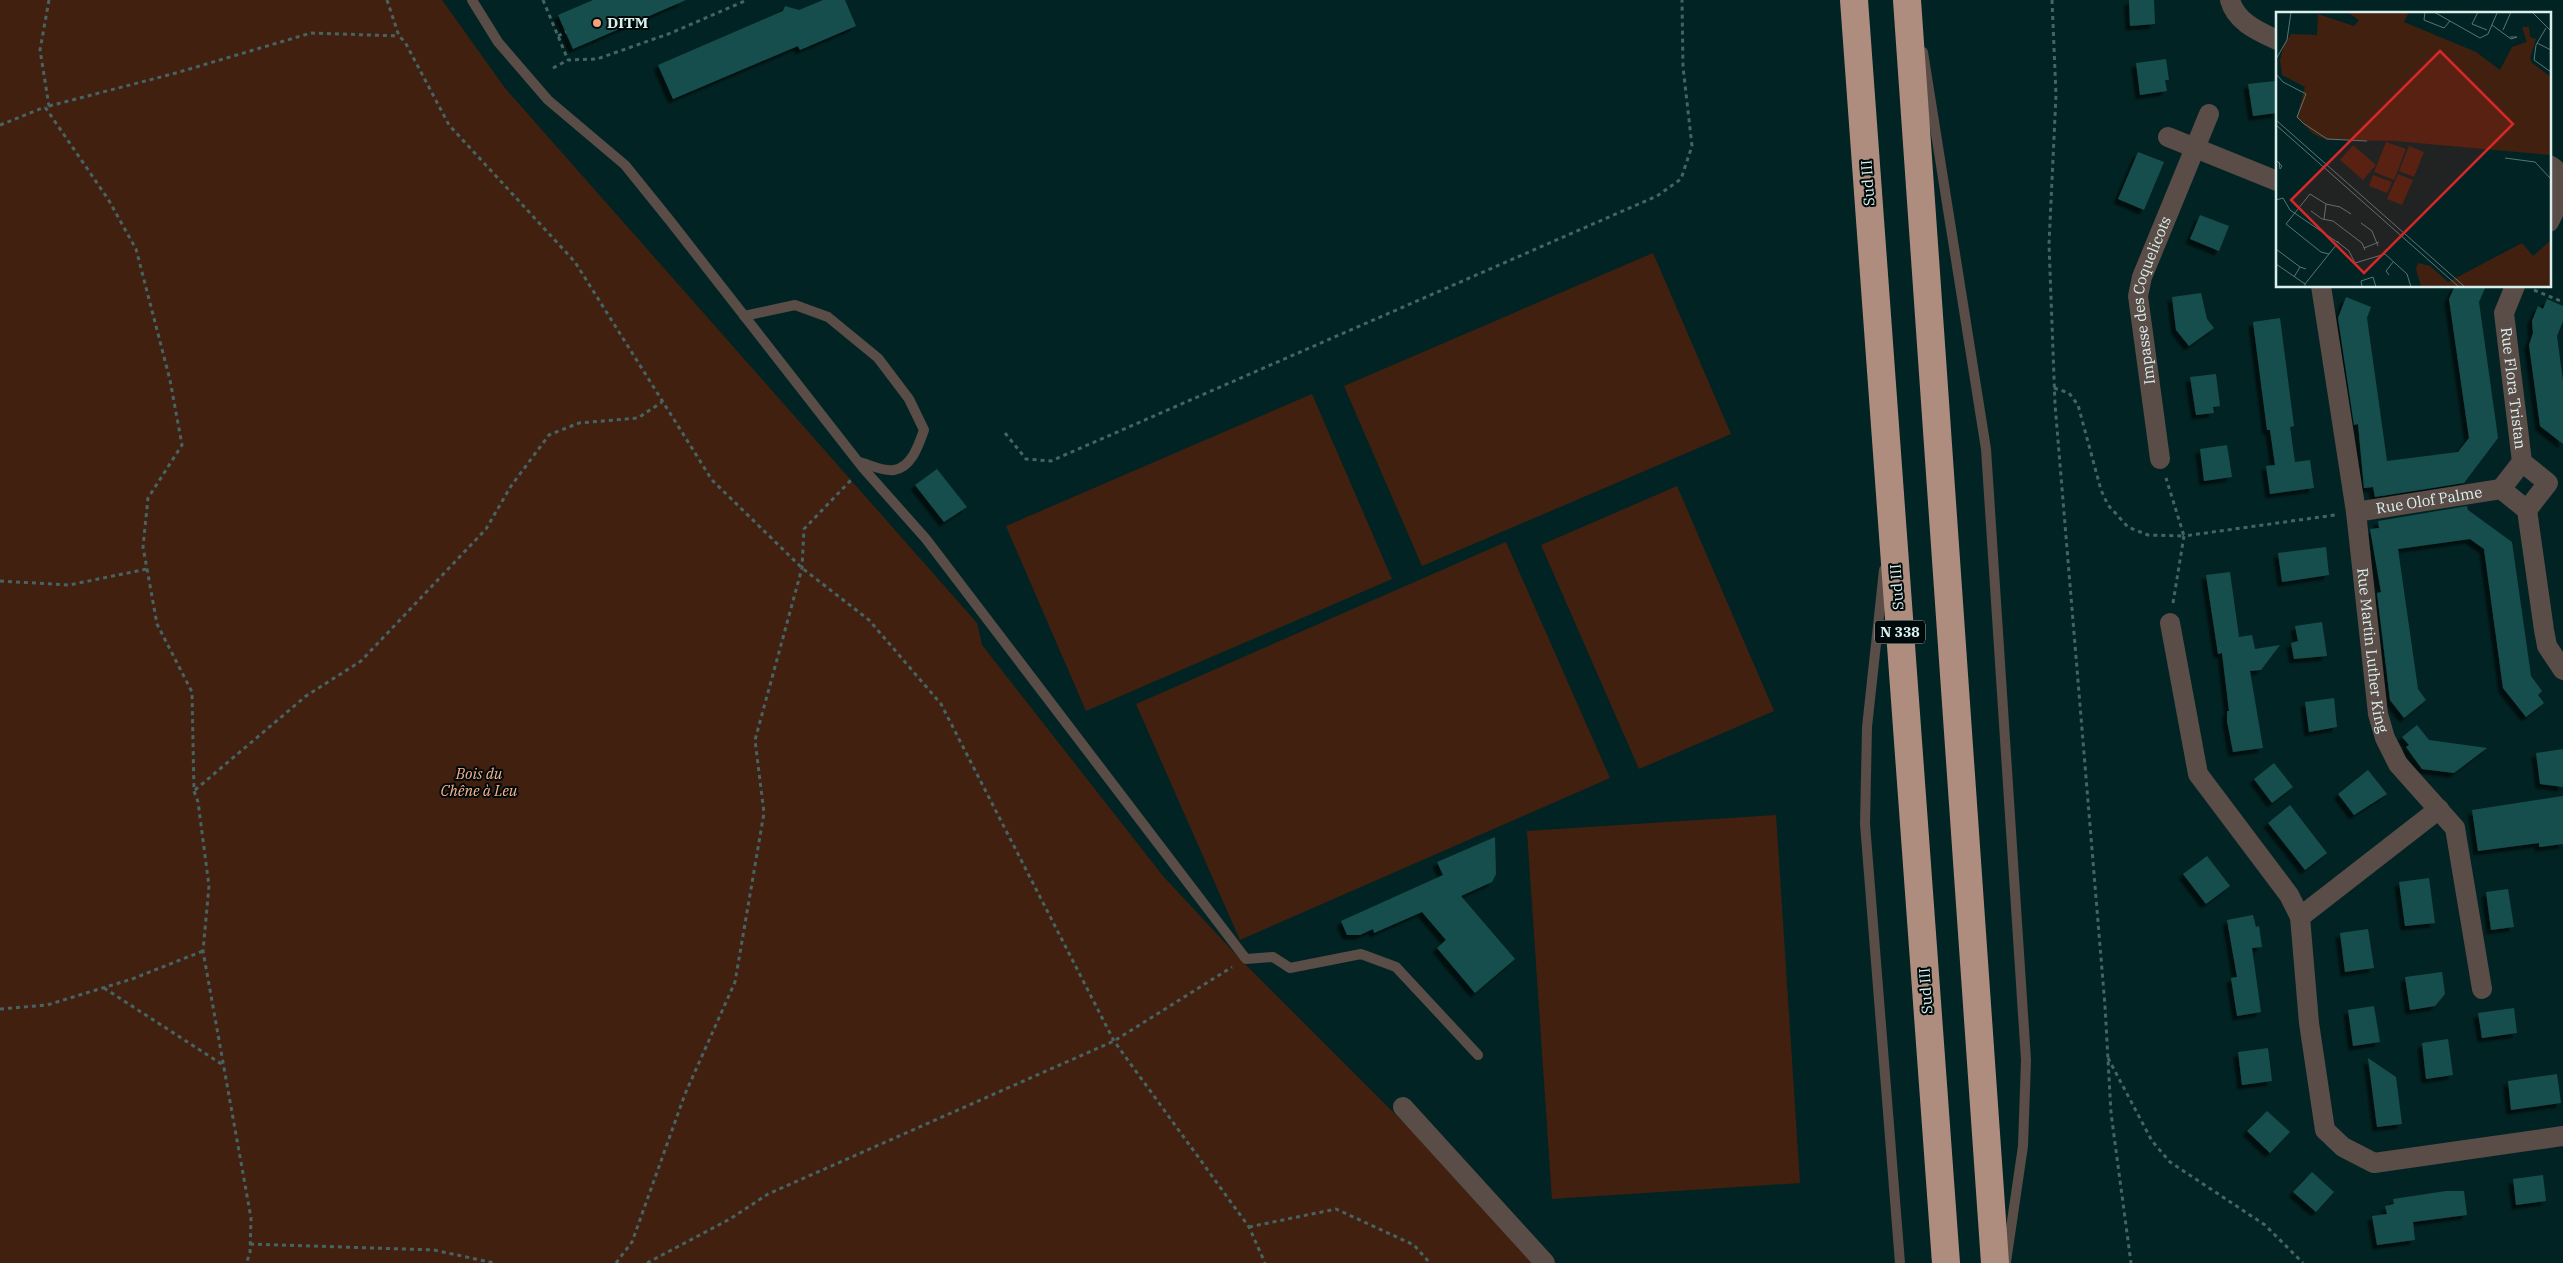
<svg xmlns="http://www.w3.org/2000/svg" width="2563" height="1263" font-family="'IBM Plex Serif',serif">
	<defs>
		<filter id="shadow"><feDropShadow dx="-4.5" dy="4.5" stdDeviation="1" flood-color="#0009"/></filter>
	</defs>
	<rect width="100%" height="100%" fill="#022323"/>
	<g fill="#42200f">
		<path d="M0 0H442L505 88 977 623 982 645 1163 876 1242 961 1544 1263H0Z"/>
		<path d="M1653 253 1731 434 1422 566 1344 386Z"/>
		<path d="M1312 394 1392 579 1086 711 1006 526Z"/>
		<path d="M1677 486 1774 711 1639 769 1541 545Z"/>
		<path d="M1506 542 1610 778 1240 940 1136 704Z"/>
		<path d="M1776 815 1800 1183 1552 1199 1527 831Z"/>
	</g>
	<g fill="#194d4d" filter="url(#shadow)">
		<path d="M593 0H686L573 49 558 15Z"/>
		<path d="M823 0H845L856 26 800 50 798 46 673 99 658 65 783 11 785 6 799 10Z"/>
		<path d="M2129 0H2154L2155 24 2130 26Z"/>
		<path d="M2166 59 2169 80H2165L2167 91 2140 95 2136 63Z"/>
		<path d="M2275 81 2277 113 2253 116 2248 84Z"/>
		<path d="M2138 152 2164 162 2144 210 2118 199Z"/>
		<path d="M2200 215 2229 226 2219 251 2190 239Z"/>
		<path d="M2455 286H2486L2479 302 2498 438 2464 483 2375 497 2373 487 2364 488 2358 424 2354 425 2338 318 2346 297 2371 307 2367 318 2387 461 2458 452 2469 438 2449 299Z"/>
		<path d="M2201 293 2207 319 2214 328 2189 346 2176 330 2172 297Z"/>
		<path d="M2547 299 2563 306V321L2557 336 2563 381V444L2540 426 2529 345 2533 333 2532 321 2538 306 2543 309Z"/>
		<path d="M2280 318 2294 426 2290 427 2295 462 2310 460 2314 488 2270 494 2266 466 2275 465 2270 430H2267L2253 322Z"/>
		<path d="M2216 374 2220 406 2213 407 2214 413 2196 415 2190 377Z"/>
		<path d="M2227 445 2232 477 2204 481 2200 449Z"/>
		<path d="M937 469 967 507 944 522 915 485Z"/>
		<path d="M2467 506 2468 510 2512 542 2531 676 2542 691 2538 695 2544 703 2526 717 2503 688 2484 549 2470 539 2398 549 2418 689 2426 700 2404 718 2390 700 2377 593 2381 592 2370 529 2379 528 2378 521Z"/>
		<path d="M2326 547 2329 575 2282 582 2278 553Z"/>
		<path d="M2230 572 2239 637 2252 635 2255 649 2280 645 2261 670 2250 671 2263 748 2233 752 2227 721V711H2229L2222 653 2218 654 2206 575Z"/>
		<path d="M2322 622 2327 656 2294 659 2291 643 2298 641 2295 626Z"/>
		<path d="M2334 698 2337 727 2309 732 2305 702Z"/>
		<path d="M2417 725 2429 740 2487 748 2454 773 2422 769 2406 747 2409 745 2402 737Z"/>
		<path d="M2563 749V787L2540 784 2536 753Z"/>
		<path d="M2274 763 2293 787 2272 803 2254 779Z"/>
		<path d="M2368 770 2387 794 2354 815 2338 794Z"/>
		<path d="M2563 796V844L2539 847V843L2478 851 2472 810Z"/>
		<path d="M2290 805 2327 853 2305 870 2268 823Z"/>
		<path d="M1495 837 1496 874 1492 882 1461 896 1515 959 1475 993 1437 948 1446 940 1422 912 1374 933 1373 929 1360 935H1347L1341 921 1443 875 1437 862Z"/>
		<path d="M2207 856 2230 886 2206 904 2183 874Z"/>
		<path d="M2429 878 2435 923 2405 926 2399 882Z"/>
		<path d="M2508 889 2514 927 2491 930 2486 892Z"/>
		<path d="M2253 915 2256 927 2259 926 2262 947 2252 948 2261 1012 2237 1016 2231 978 2237 977 2227 920Z"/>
		<path d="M2368 929 2374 968 2345 972 2340 933Z"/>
		<path d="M2442 972 2445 994 2435 1006 2410 1010 2405 977Z"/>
		<path d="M2374 1006 2380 1042 2353 1046 2348 1010Z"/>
		<path d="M2514 1008 2517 1033 2482 1038 2478 1013Z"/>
		<path d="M2448 1039 2453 1075 2426 1079 2422 1043Z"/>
		<path d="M2268 1048 2272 1081 2242 1085 2238 1052Z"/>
		<path d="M2368 1058 2396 1077 2402 1124 2377 1127Z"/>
		<path d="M2557 1074 2561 1103 2511 1110 2508 1081Z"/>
		<path d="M2267 1111 2290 1132 2270 1153 2247 1131Z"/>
		<path d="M2312 1172 2334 1192 2316 1212 2293 1192Z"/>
		<path d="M2543 1175 2546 1201 2516 1205 2513 1179Z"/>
		<path d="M2446 1191H2464L2467 1215 2413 1222 2415 1240 2377 1245 2372 1216 2387 1214 2385 1206 2394 1204 2393 1199Z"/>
	</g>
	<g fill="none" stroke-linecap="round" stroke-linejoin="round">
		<g stroke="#466464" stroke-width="3" stroke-dasharray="4 4" stroke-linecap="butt">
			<path d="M49 0 40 50 49 106 45 107 108 199 136 249 170 380 182 445 148 498 143 547 157 624 192 692 194 791 198 802 209 886 203 951 251 1218 250 1254 246 1263"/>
			<path d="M387 0 399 36 405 42 449 125 575 262 712 480 802 568 869 620 941 704 1114 1041 1249 1227 1265 1263"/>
			<path d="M543 0 568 60"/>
			<path d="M2052 0 2056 95 2049 244 2055 404 2105 1006 2111 1113 2131 1263"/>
			<path d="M558 36 566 32"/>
			<path d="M553 68 568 60 597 59 671 33 747 0"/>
			<path d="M49 106 176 73 311 33 399 36"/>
			<path d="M0 125 45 107"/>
			<path d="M2534 290 2563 302"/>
			<path d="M2054 388 2069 393 2078 405 2101 490 2108 505 2128 527 2148 535 2184 536 2166 478"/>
			<path d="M1005 433 1026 459 1051 461 1657 196 1681 179 1692 146 1683 67 1682 0"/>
			<path d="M0 581 69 585 147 569"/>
			<path d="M2173 603 2184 536 2335 515"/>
			<path d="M195 790 306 696 361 661 486 529 511 486 549 435 579 423 638 418 662 402"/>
			<path d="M104 988 223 1065"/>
			<path d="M0 1009 47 1005 132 979 203 951"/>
			<path d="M2108 1058 2152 1141 2170 1162 2265 1225 2303 1263"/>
			<path d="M1249 1227 1336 1209 1414 1245 1430 1263"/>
			<path d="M250 1244 434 1250 494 1263"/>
			<path d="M616 1263 632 1242 685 1094 735 982 764 813 755 740 802 568 804 529 852 479"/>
			<path d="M647 1263 730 1219 768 1194 1114 1041 1232 967"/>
		</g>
		<g stroke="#5a4c46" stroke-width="10">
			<path d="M472 0 498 42 548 100 625 165 671 222 863 468 926 539 1246 959 1273 957 1290 968 1361 954 1396 967 1478 1055"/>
			<path d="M1923 52 1986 449 2026 1060 2023 1146 2006 1262"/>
			<path d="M744 316 795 305 828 317 878 358 909 399 924 430C919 444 912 467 894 470 884 472 868 464 859 462"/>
			<path d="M1884 570 1867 727 1865 824 1900 1263"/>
		</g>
		<g stroke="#5a4c46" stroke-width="20">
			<path d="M2230 0C2236 22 2258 31 2277 40"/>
			<path d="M2168 137 2277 181"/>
			<path d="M2549 165C2554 167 2555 169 2557 173 2563 191 2558 205 2549 222"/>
			<path id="s1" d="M2321 286 2356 512 2378 714 2385 738 2398 764 2455 828 2482 989"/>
			<path id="s2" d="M2515 286 2504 313 2522 462"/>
			<path id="s3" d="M2160 459 2138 296 2142 277 2209 114"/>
			<path d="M2522 462 2548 483 2527 510 2501 489Z"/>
			<path d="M2527 510 2544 630 2547 646 2563 670"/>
			<path id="s4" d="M2356 512 2501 489"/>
			<path d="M2170 623 2198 774 2289 895 2300 917"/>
			<path d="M2439 809 2300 917 2309 1023 2325 1130 2343 1147 2374 1163 2563 1136"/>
			<path d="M1403 1107 1545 1263"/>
		</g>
		<g stroke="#af8d7e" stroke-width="28">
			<path d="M1854 0 1946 1263"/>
			<path d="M1907 0 1995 1263"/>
		</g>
	</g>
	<circle fill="#f1a17b" stroke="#000a0a" stroke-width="2" cx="597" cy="23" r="5"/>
	<g text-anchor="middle" stroke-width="4" stroke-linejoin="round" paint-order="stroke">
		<rect fill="#000a0a" stroke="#99abaa" stroke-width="1" x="1875" y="620.5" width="50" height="23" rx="4"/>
		<g font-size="14" font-weight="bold" fill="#daf0ef">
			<text x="1900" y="637">N 338</text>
		</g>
		<g font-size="15" font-weight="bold" fill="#daf0ef" stroke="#000a0a" text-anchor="start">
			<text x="607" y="28">DITM</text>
		</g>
		<g font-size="15" fill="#daf0ef" stroke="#000a0a">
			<text transform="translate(1868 183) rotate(-94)" y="5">Sud III</text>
			<text dy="5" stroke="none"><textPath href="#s3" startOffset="162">Impasse des Coquelicots</textPath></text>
			<text dy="5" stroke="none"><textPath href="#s2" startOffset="105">Rue Flora Tristan</textPath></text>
			<text dy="5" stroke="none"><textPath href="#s4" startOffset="74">Rue Olof Palme</textPath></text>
			<text transform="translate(1897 587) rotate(-94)" y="5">Sud III</text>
			<text dy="5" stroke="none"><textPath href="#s1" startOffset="368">Rue Martin Luther King</textPath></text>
			<text transform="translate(1926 991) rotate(-94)" y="5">Sud III</text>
		</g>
		<g font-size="15" font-style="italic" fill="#fcb491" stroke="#000a0a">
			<text x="479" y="779">Bois du<tspan x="479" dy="17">Chêne à Leu</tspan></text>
		</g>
	</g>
	<g transform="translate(2276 12)">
		<rect width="275" height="275" fill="#022323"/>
		<path d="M71 0H133L128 10 200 40 224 58 236 35 251 30 246 15H253L254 25 260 27 254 46 256 51 275 65V143L119 129 51 128 37 122 21 105 29 75 6 63 4 48 8 33 15 22 41 23 42 2 78 14 83 8ZM110 130 130 137 118 168 98 160ZM77 133 100 153 87 168 64 148ZM133 134 148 140 138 165 123 159ZM122 162 137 168 126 193 111 187ZM97 163 116 170 111 181 93 174ZM275 228V275H145L140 257 142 251 154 254 172 270 246 231 257 244Z" fill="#42200f"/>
		<path fill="none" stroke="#587575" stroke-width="1" d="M149 0 148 8 168 16 174 9M158 0 204 26 212 22 221 1M202 0 196 12 211 18M256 0 275 19M216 13 235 27 241 25H234M270 16 260 33 258 48 275 60M227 18 235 0M261 31 275 38M0 47 11 28 15 0M0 62 7 70 30 82 21 105 27 111 51 127 91 129M0 108 189 275M0 113 183 275M229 146 259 150 275 167M0 148 6 154 4 157 3 150M0 188 7 186 14 198 64 232 61 229M50 192 64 195 75 202M35 199 46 207 57 209 86 231 89 238M48 207 50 192 34 182 10 212 45 240 53 242M85 211 96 219 102 234M64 232 73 239 79 251 109 242 131 262 135 275M88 236 103 230M0 237 24 255M0 252 29 272V275M113 263 110 259 117 250M18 265 24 255 30 257M29 272 61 232M86 275 85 269 97 265 100 275"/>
		<path fill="#d62828" fill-opacity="0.15" stroke="#d62828" stroke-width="2.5" d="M164 39 237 112 88 261 15 188Z"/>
		<rect width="275" height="275" fill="none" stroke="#daf0ef" stroke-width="2.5"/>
	</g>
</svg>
